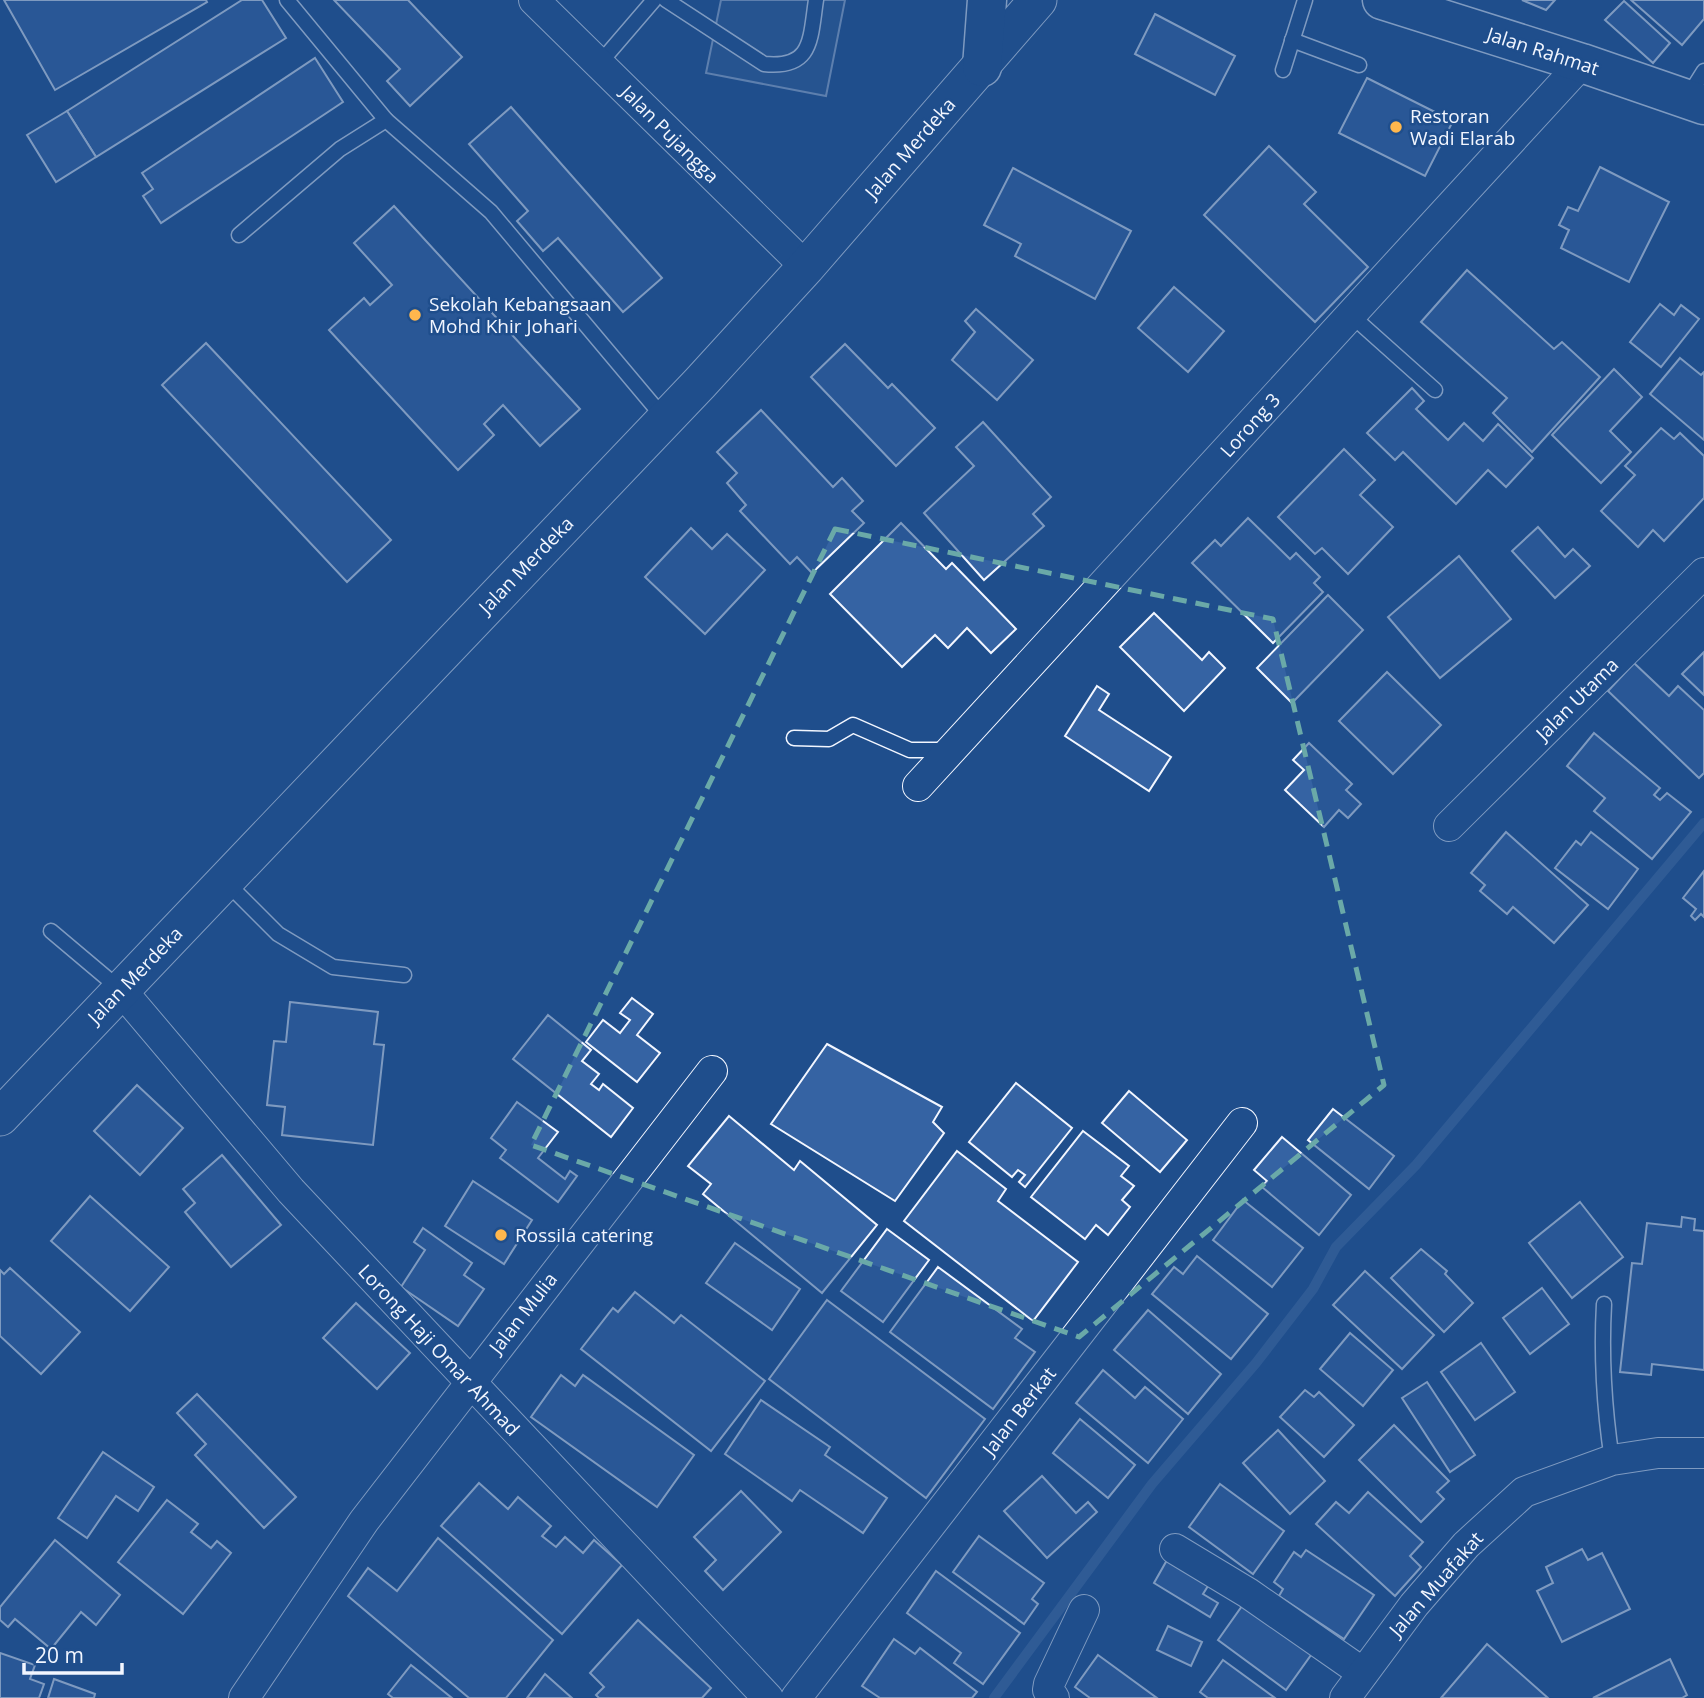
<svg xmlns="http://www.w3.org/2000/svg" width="1704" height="1698" font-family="'Open Sans',sans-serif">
	<rect width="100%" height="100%" fill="#1f4e8c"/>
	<path fill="#305b95" stroke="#a8bbd7" stroke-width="2" d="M721 0H845L826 96 706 73Z"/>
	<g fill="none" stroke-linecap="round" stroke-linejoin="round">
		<path stroke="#446ba0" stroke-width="10" d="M994 1698 1152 1484 1256 1363 1313 1289 1336 1247 1416 1165 1704 823"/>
	</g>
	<g fill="#3563a3" stroke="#f2f6ff" stroke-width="2">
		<path d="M4 0H206L207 2 55 90Z"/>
		<path d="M242 0H262L286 38 96 157 67 111Z"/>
		<path d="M334 0H408L462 57 410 106 387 81 400 69Z"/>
		<path d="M1522 0H1555L1546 10Z"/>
		<path d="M1631 0H1704V19L1682 45Z"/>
		<path d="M1624 1 1670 43 1653 63 1605 20Z"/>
		<path d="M1155 14 1235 56 1215 95 1135 54Z"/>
		<path d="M315 58 343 102 161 223 143 196 153 189 142 173Z"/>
		<path d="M1367 78 1453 121 1425 176 1339 133Z"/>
		<path d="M511 107 662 278 623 312 558 238 543 251 517 221 528 211 469 144Z"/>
		<path d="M67 111 96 157 56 182 27 135Z"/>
		<path d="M1269 146 1316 192 1304 204 1368 267 1315 322 1204 215Z"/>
		<path d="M1600 167 1669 202 1629 282 1561 248 1569 230 1559 225 1568 207 1578 211Z"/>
		<path d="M1013 168 1131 231 1095 299 1015 256 1021 244 984 225Z"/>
		<path d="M394 206 580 409 540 446 503 405 484 424 494 435 458 470 329 330 364 298 370 305 392 285 354 243Z"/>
		<path d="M1467 270 1554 349 1562 342 1600 377 1532 452 1493 413 1507 398 1421 322Z"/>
		<path d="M1174 287 1224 331 1188 372 1138 328Z"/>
		<path d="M1660 304 1674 315 1681 305 1699 319 1661 367 1630 342Z"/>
		<path d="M976 309 1033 360 997 400 952 360 975 332 965 321Z"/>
		<path d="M206 343 391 540 347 582 162 385Z"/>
		<path d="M845 344 888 388 892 384 935 428 896 466 811 377Z"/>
		<path d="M1680 358 1701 375 1704 372V440L1650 394Z"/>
		<path d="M1614 369 1642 397 1610 431 1631 452 1601 483 1552 435Z"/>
		<path d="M1412 388 1424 401 1416 409 1448 440 1464 423 1483 441 1498 424 1533 458 1506 487 1488 470 1456 504 1403 452 1395 460 1367 433Z"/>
		<path d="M761 410 833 487 842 478 863 501 852 511 864 523 812 573 797 557 790 564 740 511 746 505 727 483 737 473 717 452Z"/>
		<path d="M983 422 1051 497 1033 514 1044 526 984 580 924 513 974 466 956 447Z"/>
		<path d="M1661 428 1674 439 1680 433 1704 456V498L1664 541 1653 530 1638 547 1601 511 1635 475 1625 466Z"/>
		<path d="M1344 449 1375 480 1360 495 1393 527 1348 574 1322 548 1315 554 1278 517Z"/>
		<path d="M1248 518 1290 559 1296 553 1320 577 1314 583 1323 592 1273 643 1192 563 1215 540 1221 546Z"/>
		<path d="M901 523 946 569 952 563 1016 629 991 653 967 628 948 648 935 635 902 667 830 594Z"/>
		<path d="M1538 527 1565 557 1573 549 1590 566 1555 598 1512 551Z"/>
		<path d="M691 528 712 549 727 534 765 570 705 634 645 577Z"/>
		<path d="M1459 556 1511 619 1440 678 1388 617Z"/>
		<path d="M1328 595 1363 630 1292 703 1257 668Z"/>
		<path d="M1154 613 1202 660 1209 652 1225 668 1184 711 1120 647Z"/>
		<path d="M1704 652V695L1682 674Z"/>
		<path d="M1634 663 1669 696 1678 686 1704 710V773L1699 778 1608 691Z"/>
		<path d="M1387 672 1441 725 1393 774 1339 721Z"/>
		<path d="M1097 686 1109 694 1099 710 1171 757 1149 791 1065 736Z"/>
		<path d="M1594 733 1660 788 1654 795 1660 800 1667 793 1691 812 1652 859 1594 811 1605 798 1567 766Z"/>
		<path d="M1309 743 1352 784 1346 790 1361 804 1348 818 1339 810 1324 827 1285 790 1304 770 1293 760Z"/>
		<path d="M1506 832 1588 905 1554 943 1513 907 1507 914 1480 891 1485 885 1471 873Z"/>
		<path d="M1591 832 1638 869 1608 909 1555 868 1576 841 1581 845Z"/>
		<path d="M1704 871V917L1701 914 1695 920 1691 916 1696 909 1683 898Z"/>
		<path d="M632 998 653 1014 637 1035 660 1053 637 1082 586 1042 603 1020 620 1033 630 1020 620 1013Z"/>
		<path d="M290 1002 378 1012 374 1044 384 1045 373 1145 282 1135 285 1107 267 1105 274 1041 286 1042Z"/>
		<path d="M548 1015 591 1050 582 1061 599 1074 591 1084 599 1090 603 1084 633 1108 611 1137 513 1059Z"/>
		<path d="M827 1044 942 1107 933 1122 944 1133 895 1201 771 1124Z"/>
		<path d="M1016 1083 1072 1128 1025 1187 1019 1182 1025 1175 1018 1170 1012 1177 969 1142Z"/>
		<path d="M137 1085 183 1128 140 1175 94 1131Z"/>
		<path d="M1129 1091 1187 1140 1160 1172 1102 1123Z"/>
		<path d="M517 1102 558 1132 538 1158 565 1179 570 1171 577 1176 558 1202 500 1158 506 1150 491 1138Z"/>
		<path d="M1333 1109 1394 1156 1369 1189 1308 1140Z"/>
		<path d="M729 1116 794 1170 800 1161 877 1225 822 1293 703 1194 711 1184 688 1166Z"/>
		<path d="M1083 1131 1129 1166 1121 1176 1134 1186 1122 1200 1130 1207 1108 1235 1096 1225 1085 1239 1031 1197Z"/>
		<path d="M1282 1137 1351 1195 1319 1235 1262 1187 1267 1181 1254 1170Z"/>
		<path d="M957 1151 1006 1189 998 1201 1078 1262 1033 1321 904 1221Z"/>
		<path d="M222 1155 281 1225 231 1267 185 1212 195 1203 183 1189Z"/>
		<path d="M473 1181 532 1220 504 1264 445 1226Z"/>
		<path d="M90 1196 169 1267 130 1311 51 1241Z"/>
		<path d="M1243 1200 1303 1248 1272 1287 1213 1240Z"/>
		<path d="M1580 1202 1623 1257 1572 1298 1529 1243Z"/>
		<path d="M1682 1217 1695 1219 1694 1230 1704 1231V1370L1652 1364 1651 1375 1620 1372 1632 1263 1642 1264 1647 1223 1681 1227Z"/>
		<path d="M423 1228 472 1263 464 1275 484 1289 458 1326 401 1287 425 1250 414 1242Z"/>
		<path d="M887 1229 929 1260 883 1322 841 1291Z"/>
		<path d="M735 1243 800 1289 772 1330 706 1283Z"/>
		<path d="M1421 1249 1447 1271 1445 1274 1473 1303 1444 1332 1391 1278Z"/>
		<path d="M1197 1256 1268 1314 1231 1359 1152 1294 1174 1267 1183 1274Z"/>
		<path d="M938 1267 1022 1329 1015 1338 1035 1352 993 1409 890 1332Z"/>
		<path d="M10 1268 80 1332 41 1374 0 1336V1270L4 1274Z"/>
		<path d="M1365 1271 1434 1335 1402 1369 1333 1305Z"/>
		<path d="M1542 1288 1569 1324 1530 1354 1503 1318Z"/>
		<path d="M635 1292 674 1323 681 1315 765 1381 711 1451 581 1349 613 1308 618 1312Z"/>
		<path d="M827 1300 985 1419 926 1498 769 1379Z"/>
		<path d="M356 1303 410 1353 377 1389 323 1338Z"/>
		<path d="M1148 1310 1221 1374 1188 1414 1114 1350Z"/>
		<path d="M1350 1333 1393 1370 1363 1406 1320 1369Z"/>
		<path d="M1481 1343 1515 1392 1475 1420 1441 1372Z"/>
		<path d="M1103 1370 1135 1398 1145 1387 1183 1419 1148 1463 1076 1403Z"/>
		<path d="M561 1375 575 1386 583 1375 694 1455 657 1507 531 1417Z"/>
		<path d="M1427 1382 1475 1455 1450 1472 1402 1398Z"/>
		<path d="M1305 1390 1314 1397 1319 1392 1354 1425 1324 1457 1280 1417Z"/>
		<path d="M197 1394 296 1497 264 1528 195 1455 206 1444 177 1413Z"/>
		<path d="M761 1400 830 1447 825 1455 887 1498 863 1533 800 1490 792 1501 725 1454Z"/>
		<path d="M1080 1419 1135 1465 1108 1498 1053 1453Z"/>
		<path d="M1394 1425 1449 1481 1437 1492 1444 1499 1421 1522 1359 1460Z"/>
		<path d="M1278 1430 1325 1481 1290 1514 1243 1463Z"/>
		<path d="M103 1452 154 1487 138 1511 116 1496 87 1538 58 1518Z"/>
		<path d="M1042 1476 1076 1513 1088 1502 1097 1512 1047 1558 1004 1511Z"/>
		<path d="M479 1483 508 1509 518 1497 551 1526 542 1536 556 1547 565 1537 583 1553 594 1540 622 1565 562 1634 441 1526Z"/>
		<path d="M1220 1484 1284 1531 1253 1574 1189 1527Z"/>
		<path d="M741 1491 781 1532 723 1590 705 1571 716 1560 694 1537Z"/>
		<path d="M1368 1492 1423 1542 1410 1556 1421 1567 1395 1596 1316 1524 1336 1502 1349 1513Z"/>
		<path d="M167 1500 198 1524 191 1532 211 1548 217 1541 231 1553 183 1614 118 1562Z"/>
		<path d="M979 1536 1044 1583 1032 1599 1038 1604 1024 1624 953 1572Z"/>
		<path d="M438 1538 553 1640 506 1698H469L348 1596 368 1568 397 1591Z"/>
		<path d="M55 1540 120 1595 96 1625 81 1612 51 1649 15 1619 8 1627 0 1620V1607Z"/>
		<path d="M1582 1549 1588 1560 1602 1553 1630 1609 1562 1642 1537 1591 1553 1583 1546 1567Z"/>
		<path d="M1306 1550 1374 1595 1344 1639 1279 1596 1283 1589 1274 1582 1294 1552 1301 1557Z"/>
		<path d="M1171 1553 1213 1578 1203 1594 1218 1603 1210 1617 1154 1583Z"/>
		<path d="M936 1571 1020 1633 983 1684 954 1663 961 1653 907 1613Z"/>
		<path d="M1247 1599 1316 1648 1286 1690 1218 1640Z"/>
		<path d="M638 1620 711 1688 702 1698H599L596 1695 604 1687 590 1673Z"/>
		<path d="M1168 1626 1202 1642 1191 1666 1157 1650Z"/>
		<path d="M894 1639 915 1654 920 1648 977 1692 972 1698H880L862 1686Z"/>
		<path d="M1487 1644 1548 1698H1441Z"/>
		<path d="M0 1653 35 1665 30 1679 44 1684 39 1698H0Z"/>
		<path d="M1098 1655 1157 1698H1090L1075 1687Z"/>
		<path d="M1670 1659 1687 1695 1682 1698H1593Z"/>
		<path d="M1223 1660 1275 1698H1208L1200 1692Z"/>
		<path d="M411 1665 452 1698H393L388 1694Z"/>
		<path d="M545 1674 572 1698H527Z"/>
		<path d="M54 1679 95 1694 94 1698H48Z"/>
	</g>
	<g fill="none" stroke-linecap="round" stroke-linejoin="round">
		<g stroke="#f2f6ff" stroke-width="17">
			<g id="service">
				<path d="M287 0 386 120"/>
				<path d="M666 0 764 64C813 69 810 39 816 0"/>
				<path d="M1292 40 1359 65"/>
				<path d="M599 64 654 0"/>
				<path d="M1283 70 1305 0"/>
				<path d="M1687 98 1704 71"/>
				<path d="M239 235 340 149 386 120 491 212 664 418"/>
				<path d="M1351 315 1435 390"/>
				<path d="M794 738 829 739 853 725 910 750H948"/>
				<path d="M226 882 278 934 333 967 404 975"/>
				<path d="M51 931 121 990"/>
				<path d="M1604 1304C1601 1358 1604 1407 1612 1460"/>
			</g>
		</g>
		<g stroke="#f2f6ff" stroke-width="32">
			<g id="minor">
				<path d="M534 0 806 267"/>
				<path d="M918 786 1582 63"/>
				<path d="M1449 826 1704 573"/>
				<path d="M121 990 291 1191 768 1698"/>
				<path d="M1175 1549 1248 1593 1363 1673"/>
				<path d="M244 1698 364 1521 712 1071"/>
				<path d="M796 1698 1242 1123"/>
				<path d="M1054 1698 1048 1690 1049 1684 1084 1610"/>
				<path d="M1345 1698 1414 1605 1466 1545 1524 1492 1612 1460 1658 1453H1704"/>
			</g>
		</g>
		<g stroke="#f2f6ff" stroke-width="39">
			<path id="tertiary" d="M0 1117 700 383 806 267 1038 0"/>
		</g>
		<g stroke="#f2f6ff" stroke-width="41">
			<g id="secondary">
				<path d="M1382 0 1582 63 1704 105"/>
				<path d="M982 67 987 0"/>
			</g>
		</g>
		<use href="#service" stroke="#1f4e8c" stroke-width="14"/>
		<use href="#minor" stroke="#1f4e8c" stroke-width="30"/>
		<use href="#tertiary" stroke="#1f4e8c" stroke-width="37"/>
		<use href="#secondary" stroke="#1f4e8c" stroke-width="38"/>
	</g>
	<path d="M0 0H1704V1698H0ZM835 529 1273 619 1384 1085 1079 1337 531 1145Z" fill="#1f4e8c" fill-opacity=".55" fill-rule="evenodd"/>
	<path fill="none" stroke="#6aa9a8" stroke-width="5" stroke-dasharray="14 9" stroke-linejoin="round" d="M835 529 1273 619 1384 1085 1079 1337 531 1145Z"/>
	<g fill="#ffb74d" stroke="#1f4e8c" stroke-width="2.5">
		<circle cx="1396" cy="127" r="7"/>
		<circle cx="415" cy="315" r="7"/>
		<circle cx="501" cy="1235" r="7"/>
	</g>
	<g text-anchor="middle" stroke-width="5" stroke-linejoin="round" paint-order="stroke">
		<g font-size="19" fill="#f2f6ff" stroke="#1f4e8c">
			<text transform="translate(1543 51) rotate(18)" y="7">Jalan Rahmat</text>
			<text transform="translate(670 134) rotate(45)" y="7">Jalan Pujangga</text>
			<text transform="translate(910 148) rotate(-49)" y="7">Jalan Merdeka</text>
			<text transform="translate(1250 425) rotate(-48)" y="7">Lorong 3</text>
			<text transform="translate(526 565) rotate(-46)" y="7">Jalan Merdeka</text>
			<text transform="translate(1577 699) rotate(-45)" y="7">Jalan Utama</text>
			<text transform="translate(135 975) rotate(-46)" y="7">Jalan Merdeka</text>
			<text transform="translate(523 1313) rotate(-52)" y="7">Jalan Mulia</text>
			<text transform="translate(439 1350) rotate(47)" y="7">Lorong Haji Omar Ahmad</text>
			<text transform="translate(1019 1411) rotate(-52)" y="7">Jalan Berkat</text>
			<text transform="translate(1436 1584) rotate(-49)" y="7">Jalan Muafakat</text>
		</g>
		<g font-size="19" fill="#f2f6ff" stroke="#1f4e8c" text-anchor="start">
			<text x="1410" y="123">Restoran<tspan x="1410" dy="22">Wadi Elarab</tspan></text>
			<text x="429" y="311">Sekolah Kebangsaan<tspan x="429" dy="22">Mohd Khir Johari</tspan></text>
			<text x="515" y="1242">Rossila catering</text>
		</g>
	</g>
	<path d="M24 1663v10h98v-10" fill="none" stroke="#f2f6ff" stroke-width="3.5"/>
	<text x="35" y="1663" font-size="21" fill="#f2f6ff" stroke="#1f4e8c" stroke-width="5" paint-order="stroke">20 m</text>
</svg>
